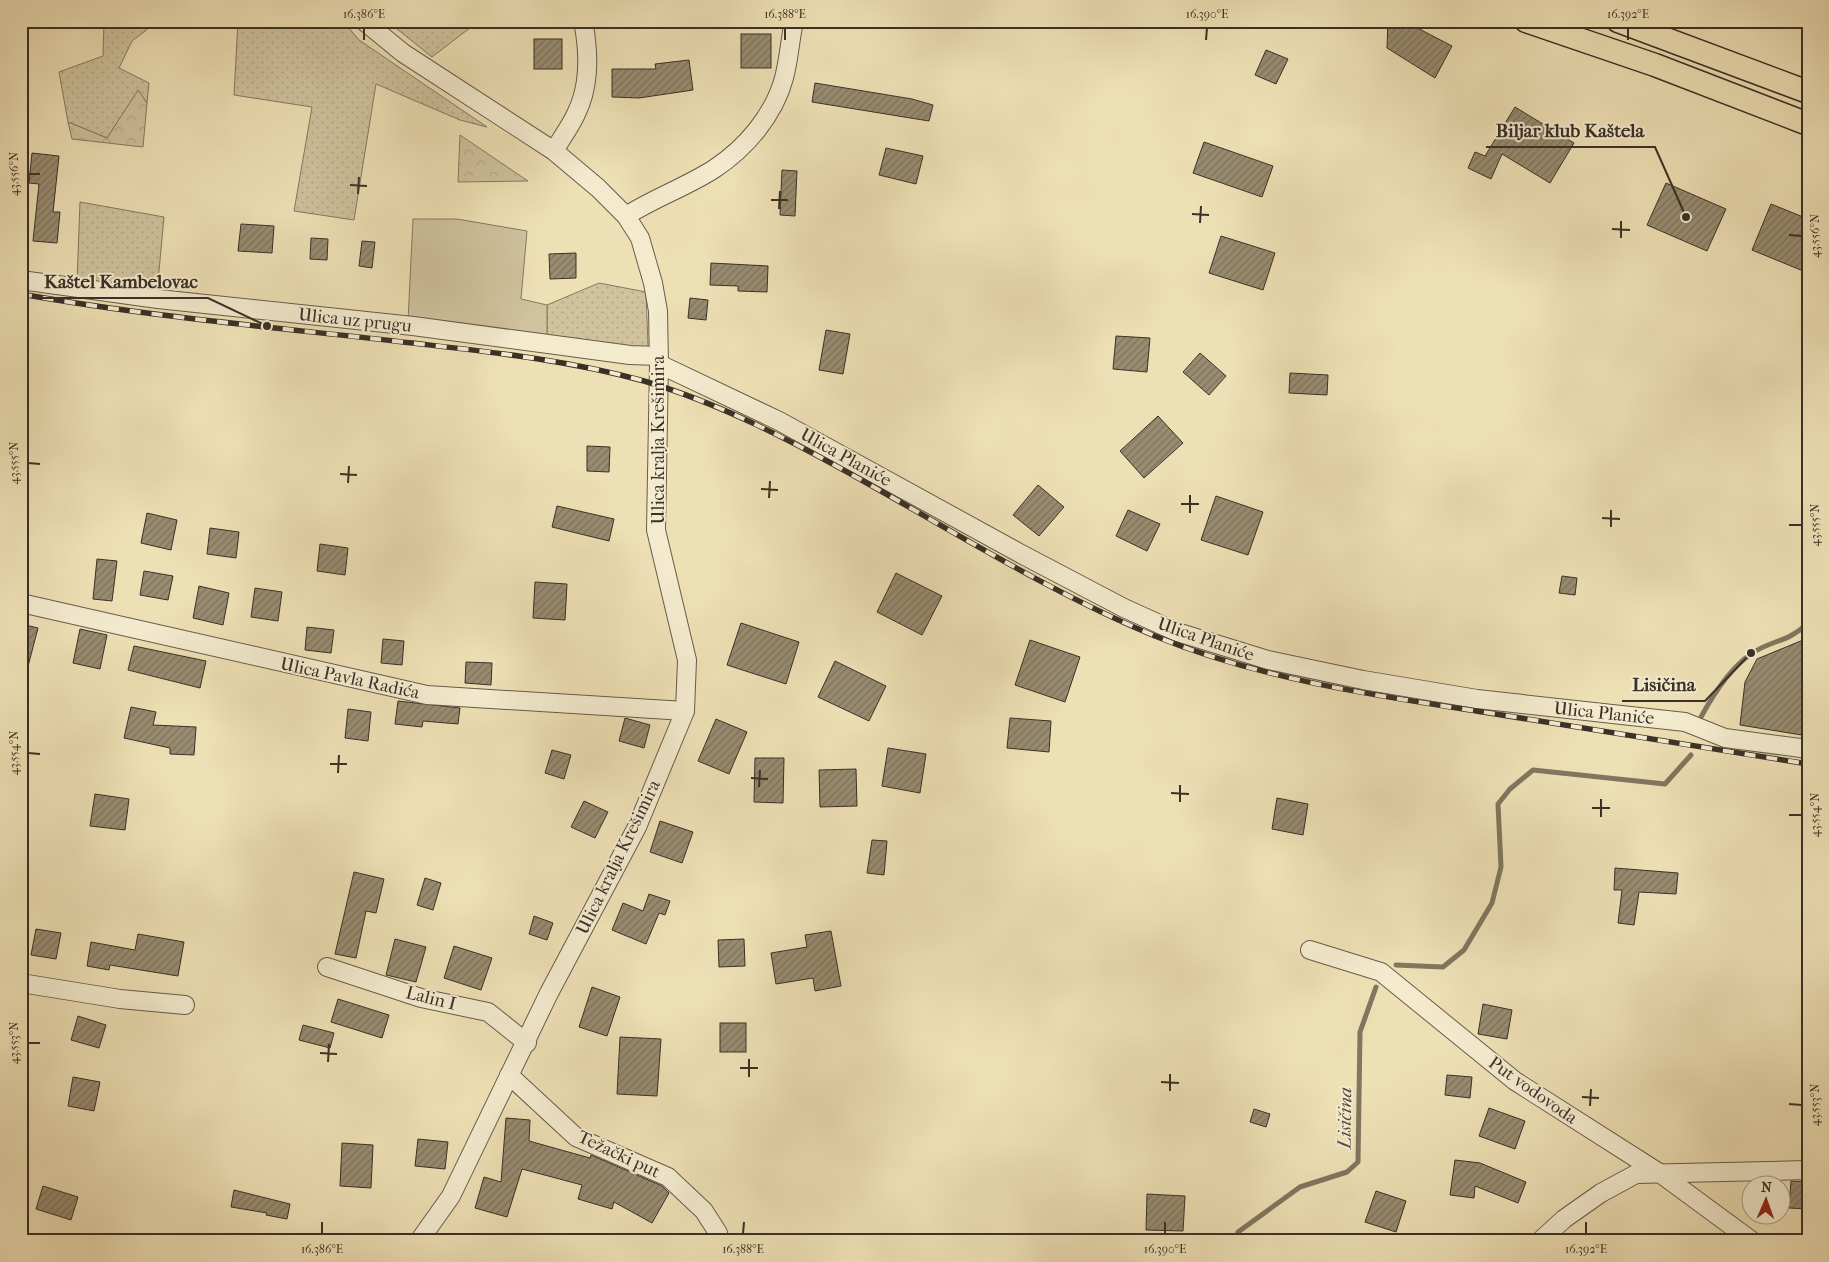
<svg xmlns="http://www.w3.org/2000/svg" width="1829" height="1262" font-family="'IM FELL French Canon',serif">
	<defs>
		<pattern id="grass-dots" width="8" height="8" patternUnits="userSpaceOnUse" patternTransform="scale(1.25)"><rect width="8" height="8" fill="#cfc29d"/><path d="M2 2h.1M6 6h.1" fill="none" stroke="#b2a787" stroke-width="1.8" stroke-linecap="round"/></pattern>
		<pattern id="forest-crowns" width="20" height="18" patternUnits="userSpaceOnUse" patternTransform="scale(1.25)"><rect width="20" height="18" fill="#cfc29d"/><path d="M2 6a3 3 0 1 1 6 0M12 15a3 3 0 1 1 6 0" fill="none" stroke="#b2a787"/></pattern>
		<pattern id="building-hatch" width="6" height="6" patternUnits="userSpaceOnUse" patternTransform="scale(1.25)"><rect width="6" height="6" fill="#988c71"/><path d="M-1 1l2-2M0 6l6-6M5 7l2-2" fill="none" stroke="#7d735d"/></pattern>
	</defs>
	<rect width="100%" height="100%" fill="#eee0b5"/>
	<filter id="stains"><feTurbulence type="fractalNoise" baseFrequency=".004" numOctaves="4"/><feColorMatrix values="0 0 0 0 .2 0 0 0 0 .09 0 0 0 0 .02 0 0 0 .5 -.17"/></filter>
	<radialGradient id="worn" r=".72"><stop offset=".6" stop-color="#630" stop-opacity="0"/><stop offset="1" stop-color="#630" stop-opacity=".3"/></radialGradient>
	<g fill="url(#grass-dots)" stroke="#847962">
		<path d="M104 21H158L132 41 119 68 149 83 147 103 138 91 107 138 68 122 59 72 103 56Z"/>
		<path d="M238 21H343L359 40 487 127 460 120 376 84 354 220 294 211 312 107 234 95Z"/>
		<path d="M387 21H479L432 57Z"/>
		<path d="M80 202 164 217 157 293 77 282Z"/>
		<path d="M599 283 646 292 648 346 646 348 547 337V305Z"/>
	</g>
	<g fill="url(#forest-crowns)" stroke="#847962">
		<path d="M138 90 147 103 143 147 72 139 68 122 107 138Z"/>
		<path d="M460 135 528 181 458 182Z"/>
	</g>
	<path fill="#cfc29d" stroke="#847962" d="M413 219H457L527 231 521 299 547 305V337L408 321Z"/>
	<g fill="none" stroke-linecap="round" stroke-linejoin="round">
		<g stroke="#81765f" stroke-width="5">
			<path d="M1701 717C1713 695 1730 668 1751 654 1770 640 1788 643 1808 623"/>
			<path d="M1396 965 1443 967 1464 950 1492 903 1501 867 1498 804 1510 789 1533 770 1665 784 1691 755"/>
			<path d="M1235 1241 1238 1232 1300 1187 1347 1172 1358 1162 1360 1032 1376 987"/>
		</g>
	</g>
	<g fill="url(#building-hatch)" stroke="#3a3027">
		<path d="M1388 21H1404L1452 46 1435 78 1387 48Z"/>
		<rect x="741" y="34" width="30" height="34"/>
		<rect x="534" y="39" width="28" height="30"/>
		<path d="M1266 50 1288 59 1276 84 1255 75Z"/>
		<path d="M689 60 693 90 639 98 612 97V69H656L655 64Z"/>
		<path d="M815 83 912 99 933 105 929 121 812 102Z"/>
		<path d="M1515 107 1574 143 1550 183 1502 154 1491 179 1468 168 1475 152 1485 156Z"/>
		<path d="M1204 142 1273 166 1262 197 1193 173Z"/>
		<path d="M886 148 923 156 916 184 879 175Z"/>
		<path d="M32 153 59 156 53 212H60L57 243 33 241 39 184 29 183Z"/>
		<path d="M782 170 797 171 795 216 780 215Z"/>
		<path d="M1666 183 1726 209 1707 251 1647 225Z"/>
		<path d="M1771 204 1808 219V273L1752 250Z"/>
		<path d="M241 224 274 226 272 253 238 251Z"/>
		<path d="M1221 236 1275 253 1263 290 1209 273Z"/>
		<path d="M311 238 328 239 327 260 310 259Z"/>
		<path d="M362 241 375 242 372 268 359 266Z"/>
		<path d="M576 253V278L550 279 549 254Z"/>
		<path d="M711 263 768 266 767 292 738 291V286L710 285Z"/>
		<path d="M690 298 708 300 706 320 688 318Z"/>
		<path d="M826 330 850 334 843 374 819 370Z"/>
		<path d="M1116 336 1150 338 1147 372 1113 369Z"/>
		<path d="M1200 353 1226 376 1209 395 1183 372Z"/>
		<path d="M1290 373 1328 375 1327 395 1289 393Z"/>
		<path d="M1158 416 1183 443 1144 478 1120 451Z"/>
		<path d="M587 446 610 447 609 472 587 471Z"/>
		<path d="M1038 485 1064 507 1039 536 1013 515Z"/>
		<path d="M1216 496 1263 512 1248 555 1201 540Z"/>
		<path d="M557 506 614 519 609 541 552 527Z"/>
		<path d="M1128 510 1160 524 1147 551 1116 536Z"/>
		<path d="M147 513 177 520 171 550 141 543Z"/>
		<path d="M210 528 239 532 236 558 207 554Z"/>
		<path d="M320 544 348 548 345 575 317 571Z"/>
		<path d="M97 559 117 561 112 601 93 599Z"/>
		<path d="M144 571 173 576 168 600 140 595Z"/>
		<path d="M896 573 942 596 922 635 877 612Z"/>
		<path d="M1562 576 1577 578 1575 595 1559 593Z"/>
		<path d="M535 582 567 584 565 620 533 618Z"/>
		<path d="M199 586 229 593 223 625 193 618Z"/>
		<path d="M255 588 282 592 278 621 251 617Z"/>
		<path d="M741 623 799 642 786 684 727 665Z"/>
		<path d="M21 624 38 628 26 674 21 673Z"/>
		<path d="M307 627 334 630 331 653 305 650Z"/>
		<path d="M80 629 107 635 100 669 73 663Z"/>
		<path d="M1808 638V736L1740 725 1745 682 1757 659Z"/>
		<path d="M383 639 404 641 402 665 381 663Z"/>
		<path d="M1030 640 1080 657 1065 702 1015 685Z"/>
		<path d="M134 646 206 661 200 688 128 670Z"/>
		<path d="M835 661 886 686 869 721 818 697Z"/>
		<path d="M466 662 492 663 491 685 465 683Z"/>
		<path d="M398 701 460 708 458 724 423 721 422 727 395 724Z"/>
		<path d="M131 707 156 712 153 725 196 727 194 755 170 754V748L124 738Z"/>
		<path d="M348 709 371 712 368 741 345 738Z"/>
		<path d="M625 718 650 725 644 748 619 741Z"/>
		<path d="M1010 718 1051 721 1049 752 1007 748Z"/>
		<path d="M716 719 747 732 729 774 698 761Z"/>
		<path d="M888 748 926 754 920 793 882 786Z"/>
		<path d="M552 750 571 755 564 779 545 773Z"/>
		<path d="M755 758H784L783 803 754 802Z"/>
		<path d="M856 769 857 806 820 807 819 770Z"/>
		<path d="M95 794 129 799 125 830 90 826Z"/>
		<path d="M1277 798 1308 804 1303 835 1272 829Z"/>
		<path d="M584 801 608 812 595 838 571 827Z"/>
		<path d="M660 821 693 832 682 863 650 852Z"/>
		<path d="M872 840 887 841 884 875 867 873Z"/>
		<path d="M1615 868 1678 873 1676 894 1639 892 1634 925 1618 923 1622 890H1614Z"/>
		<path d="M354 872 384 879 376 913 366 911 356 958 335 954Z"/>
		<path d="M425 878 441 883 433 910 417 905Z"/>
		<path d="M649 894 670 901 665 915 659 913 646 944 612 930 623 903 643 911Z"/>
		<path d="M534 916 553 923 547 940 529 934Z"/>
		<path d="M36 929 61 933 56 959 31 955Z"/>
		<path d="M831 931 841 986 815 991 813 978 776 984 771 953 807 947 805 935Z"/>
		<path d="M138 934 184 942 178 976 110 965 109 970 87 966 91 942 135 950Z"/>
		<path d="M395 939 426 947 416 982 386 975Z"/>
		<path d="M744 939 745 966 719 967 718 940Z"/>
		<path d="M454 946 492 958 481 990 444 978Z"/>
		<path d="M592 987 620 997 607 1036 579 1027Z"/>
		<path d="M338 999 389 1015 382 1038 331 1022Z"/>
		<path d="M1483 1004 1512 1010 1507 1039 1478 1034Z"/>
		<path d="M78 1016 106 1025 99 1048 71 1040Z"/>
		<rect x="720" y="1023" width="26" height="29"/>
		<path d="M303 1025 334 1033 330 1048 299 1040Z"/>
		<path d="M620 1037 661 1039 657 1096 617 1094Z"/>
		<path d="M1447 1075 1472 1077 1470 1098 1445 1095Z"/>
		<path d="M73 1077 100 1082 94 1111 68 1106Z"/>
		<path d="M1489 1108 1525 1121 1515 1149 1479 1136Z"/>
		<path d="M1254 1109 1270 1114 1266 1127 1250 1122Z"/>
		<path d="M506 1118 530 1120 529 1141 590 1158 591 1155 662 1186 669 1193 652 1223 614 1202 612 1209 578 1199 582 1185 522 1169 507 1217 475 1208 484 1177 501 1182Z"/>
		<path d="M418 1139 448 1142 445 1169 415 1166Z"/>
		<path d="M342 1143 373 1145 371 1188 340 1186Z"/>
		<path d="M1455 1160 1480 1163 1526 1182 1518 1203 1475 1186 1474 1198 1450 1195Z"/>
		<path d="M1791 1181 1808 1182V1209L1789 1208Z"/>
		<path d="M43 1186 78 1197 71 1220 36 1209Z"/>
		<path d="M234 1190 290 1204 287 1219 266 1215 267 1213 231 1207Z"/>
		<path d="M1376 1191 1406 1201 1396 1232 1365 1222Z"/>
		<path d="M1147 1194 1185 1196 1183 1231 1146 1230Z"/>
	</g>
	<g fill="none" stroke-linecap="round" stroke-linejoin="round">
		<g stroke="#675c4a" stroke-width="20">
			<g id="minor">
				<path d="M364 21 403 53 554 151 598 188 626 216 640 238 653 283 658 311 659 364 656 530 687 660 685 711 637 827 549 993 451 1196 419 1241"/>
				<path d="M554 151C561 139 570 127 576 114 590 86 589 51 583 21"/>
				<path d="M626 216C654 198 686 187 714 169 746 148 774 115 784 78 789 59 790 40 794 21"/>
				<path d="M21 280 158 299 413 326 630 355 658 356"/>
				<path d="M659 364 779 421 1023 555 1124 608 1177 632 1268 660 1363 680 1477 699 1685 722 1725 738 1808 749"/>
				<path d="M21 603 427 695 685 711"/>
				<path d="M1310 950 1381 972 1515 1081 1661 1174 1752 1241"/>
				<path d="M327 967 421 998 488 1012 527 1043"/>
				<path d="M21 983 120 999 185 1005"/>
				<path d="M509 1075 576 1137 668 1177 704 1211 718 1233V1241"/>
				<path d="M1540 1241 1564 1219 1601 1193 1636 1174 1808 1170"/>
			</g>
		</g>
		<g stroke="#3a3027" stroke-width="25">
			<g id="major">
				<path d="M1526 21 1655 65 1808 124"/>
				<path d="M1618 21 1808 92"/>
			</g>
		</g>
		<use href="#minor" stroke="#f4ebcf" stroke-width="18"/>
		<use href="#major" stroke="#eee0b5" stroke-width="22"/>
		<g stroke="#3a3027" stroke-width="5.5">
			<path id="rail" d="M21 294C151 317 282 328 412 343 490 352 568 360 644 381 722 404 794 442 865 482 961 536 1054 594 1155 636 1260 679 1372 695 1483 712 1592 729 1700 747 1808 764"/>
		</g>
		<use href="#rail" stroke="#f4ebcf" stroke-width="4" stroke-dasharray="11" stroke-linecap="butt"/>
	</g>
	<path fill="none" stroke="#3a3027" stroke-width="2" d="M364 40V28M785 40V28M1206 40 1207 28M1628 40V28M28 174H40M350 185 367 186M358 194 359 177M771 200H788M779 209 780 191M1192 214 1209 215M1200 223 1201 206M1612 229 1630 230M1789 235 1802 236M1621 238V221M28 463 40 464M340 474 357 475M348 483 349 466M761 489 778 490M769 498 770 481M1181 504H1199M1190 513V495M1602 518 1620 519M1789 525H1802M1611 527V510M28 753 40 754M330 764H347M338 773 339 755M751 778 768 779M759 787 760 770M1171 793 1189 794M1180 802V785M1592 808H1610M1789 815H1802M1601 817V799M28 1043H40M320 1053 337 1054M328 1062 329 1044M740 1068H758M749 1077V1059M1161 1082 1179 1083M1170 1091V1074M1582 1097 1599 1098M1789 1104 1802 1105M1590 1106 1591 1089M322 1234V1222M743 1234 744 1222M1165 1234V1222M1586 1234V1222"/>
	<g text-anchor="middle" stroke-width="4" stroke-linejoin="round" paint-order="stroke">
		<g font-size="18" fill="#3a3027" stroke="#f4ebcf">
			<text transform="translate(355 320) rotate(6)" y="6">Ulica uz prugu</text>
			<text transform="translate(658 440) rotate(-90)" y="6">Ulica kralja Krešimira</text>
			<text transform="translate(846 457) rotate(29)" y="6">Ulica Planiće</text>
			<text transform="translate(1206 639) rotate(19)" y="6">Ulica Planiće</text>
			<text transform="translate(350 678) rotate(12)" y="6">Ulica Pavla Radića</text>
			<text transform="translate(1604 713) rotate(6)" y="6">Ulica Planiće</text>
			<text transform="translate(618 857) rotate(-64)" y="6">Ulica kralja Krešimira</text>
			<text transform="translate(431 998) rotate(14)" y="6">Lalin I</text>
			<text transform="translate(1533 1090) rotate(35)" y="6">Put vodovoda</text>
			<text transform="translate(619 1154) rotate(25)" y="6">Težački put</text>
		</g>
		<g font-size="19" font-style="italic" fill="#584d3e" stroke="#f4ebcf">
			<text transform="translate(1344 1118) rotate(-89)" y="7">Lisičina</text>
		</g>
	</g>
	<path fill="none" stroke="#3a3027" stroke-width="2" d="M1686 217L1655 147H1486M267 326L208 298H34M1751 653L1705 701H1622"/>
	<g fill="#3a3027" stroke="#f4ebcf" stroke-width="2">
		<circle cx="1686" cy="217" r="5"/>
		<circle cx="267" cy="326" r="5"/>
		<circle cx="1751" cy="653" r="5"/>
	</g>
	<g font-size="19" text-anchor="middle" font-weight="bold" fill="#3a3027" stroke="#f4ebcf" stroke-width="4" stroke-linejoin="round" paint-order="stroke">
		<text x="1570" y="137">Biljar klub Kaštela</text>
		<text x="121" y="288">Kaštel Kambelovac</text>
		<text x="1664" y="691">Lisičina</text>
	</g>
	<rect width="1829" height="1262" fill="none" stroke="#eee0b5" stroke-width="55"/>
	<g transform="translate(1766 1200) rotate(2)"><circle r="24" fill="#f4ebcf" stroke="#aaa08c"/>
	<path d="M0-4L9 19L0 12L-9 19Z" fill="#8f2418"/>
	<text y="-8" font-size="14" font-weight="bold" text-anchor="middle" fill="#3a3027">N</text>
	</g>
	<rect x="28" y="28" width="1774" height="1206" fill="none" stroke="#3a3027" stroke-width="2"/>
	<g font-size="12" text-anchor="middle" fill="#3a3027">
		<text x="364" y="18">16.386°E</text>
		<text x="785" y="18">16.388°E</text>
		<text x="1207" y="18">16.390°E</text>
		<text x="1628" y="18">16.392°E</text>
		<text transform="translate(14 174) rotate(-90)" y="4">43.556°N</text>
		<text transform="translate(1815 236) rotate(-90)" y="4">43.556°N</text>
		<text transform="translate(14 463) rotate(-90)" y="4">43.555°N</text>
		<text transform="translate(1815 525) rotate(-90)" y="4">43.555°N</text>
		<text transform="translate(14 753) rotate(-90)" y="4">43.554°N</text>
		<text transform="translate(1815 815) rotate(-90)" y="4">43.554°N</text>
		<text transform="translate(14 1043) rotate(-90)" y="4">43.553°N</text>
		<text transform="translate(1815 1105) rotate(-90)" y="4">43.553°N</text>
		<text x="322" y="1253">16.386°E</text>
		<text x="743" y="1253">16.388°E</text>
		<text x="1165" y="1253">16.390°E</text>
		<text x="1586" y="1253">16.392°E</text>
	</g>
	<rect width="100%" height="100%" filter="url(#stains)"/>
	<rect width="100%" height="100%" fill="url(#worn)"/>
</svg>
